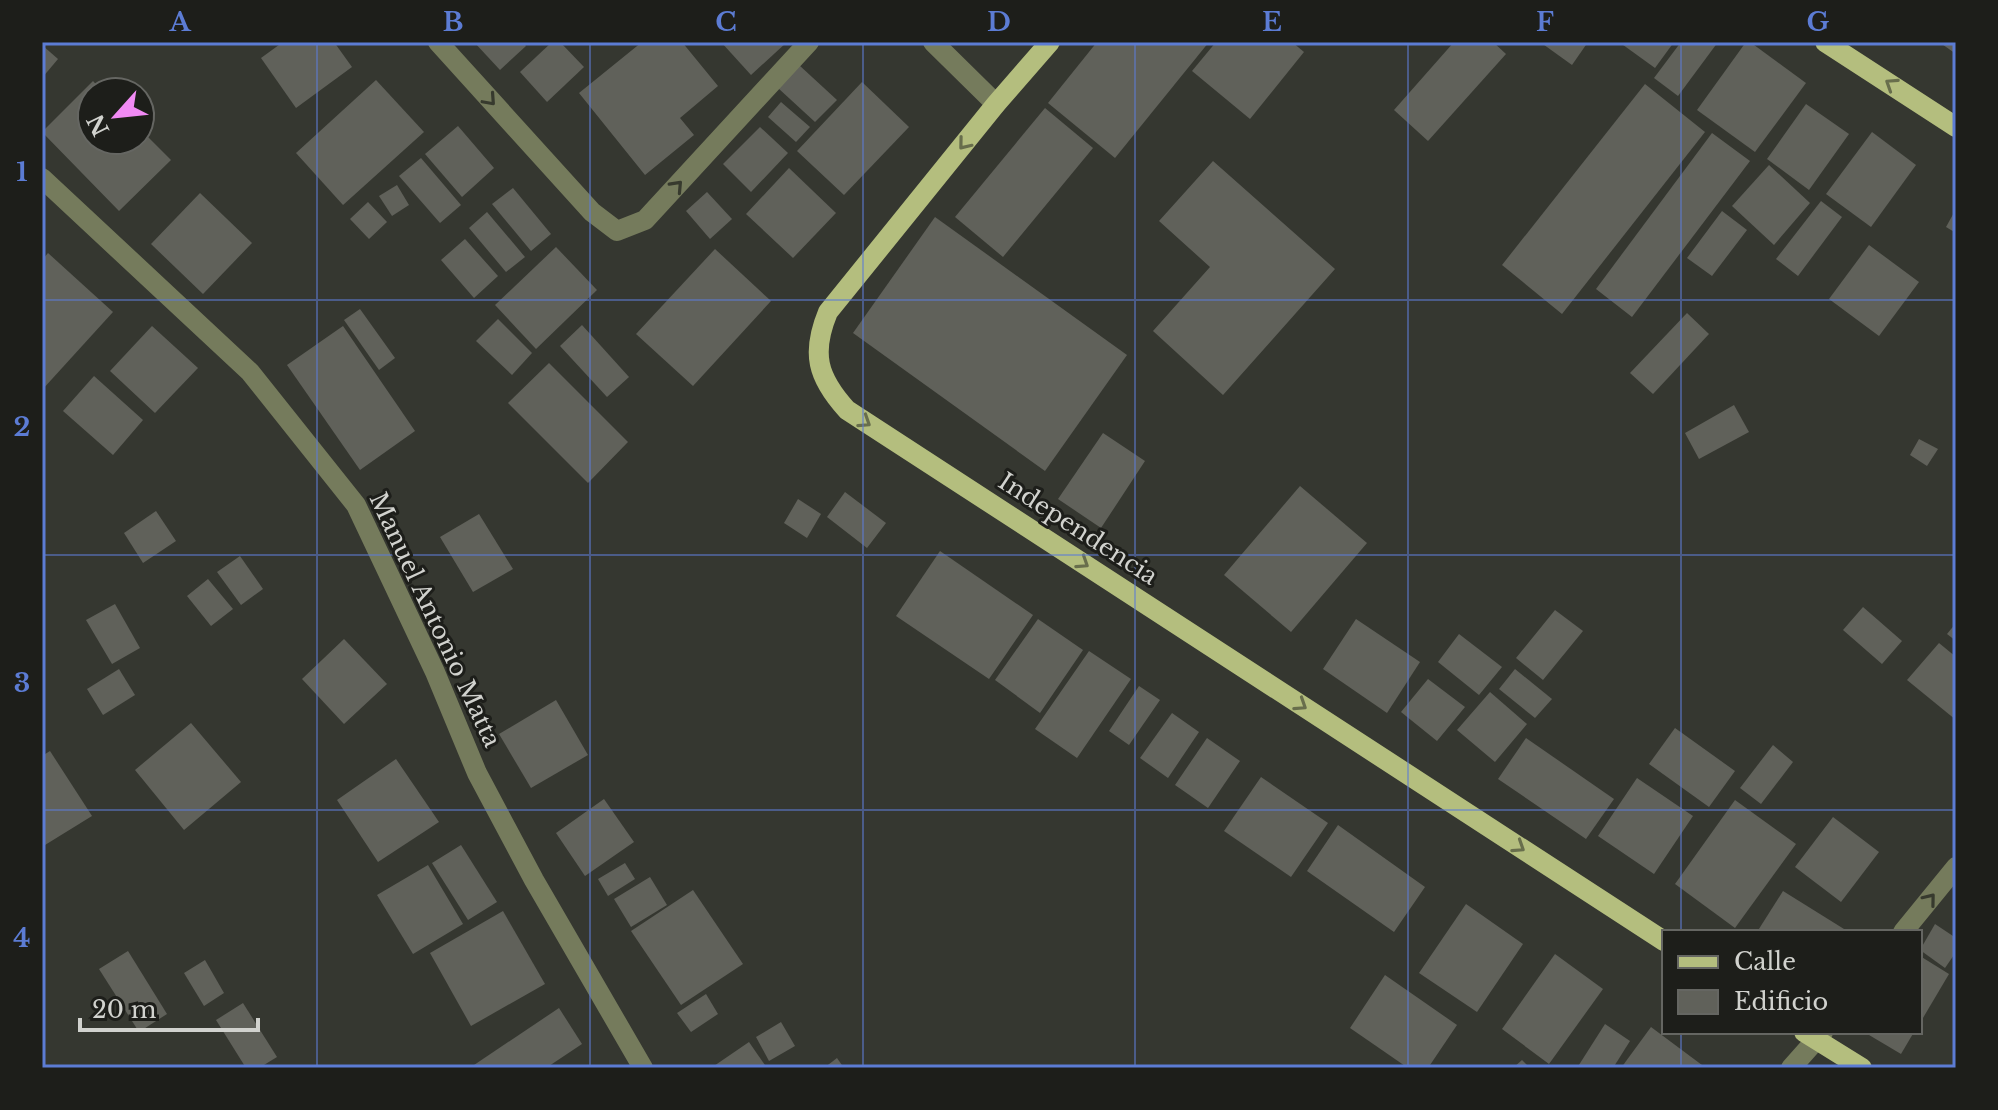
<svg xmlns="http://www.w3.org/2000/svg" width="1998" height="1110" font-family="'Libre Baskerville',serif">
	<rect width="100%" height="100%" fill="#353730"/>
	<g fill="#60615a">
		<path d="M283 42H334L352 67 296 108 261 58Z"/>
		<path d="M474 42H523L526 46 500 70Z"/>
		<path d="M552 42H560L584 67 547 102 520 72Z"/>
		<path d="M642 42H682L718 86 680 118 694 135 645 175 579 93Z"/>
		<path d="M721 42H787L751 75Z"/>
		<path d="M1097 42H1209L1115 158 1048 103Z"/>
		<path d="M1216 42H1292L1304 52 1250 119 1192 71Z"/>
		<path d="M1454 42H1493L1506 54 1428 141 1394 110Z"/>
		<path d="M1540 42H1588L1572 65Z"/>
		<path d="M1619 42H1674L1655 68Z"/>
		<path d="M1681 42H1718L1678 96 1654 78Z"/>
		<path d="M1746 42H1750L1806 83 1755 152 1697 110Z"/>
		<path d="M1939 42H1956V54Z"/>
		<path d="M42 45 58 59 42 78Z"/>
		<path d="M799 65 837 100 815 122 778 88Z"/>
		<path d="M376 80 424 132 343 205 296 153Z"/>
		<path d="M93 81 103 92H92V140H140V129L171 160 119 211 42 132Z"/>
		<path d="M862 82 909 127 844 195 797 151Z"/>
		<path d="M1645 84 1705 132 1562 314 1502 265Z"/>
		<path d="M781 102 810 127 796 142 768 117Z"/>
		<path d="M1806 104 1849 134 1809 190 1767 159Z"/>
		<path d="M1045 108 1093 148 1003 257 955 217Z"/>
		<path d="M458 126 494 168 462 197 425 154Z"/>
		<path d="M760 127 788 153 751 192 723 164Z"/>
		<path d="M1872 132 1916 165 1871 227 1826 194Z"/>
		<path d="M1712 133 1750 161 1632 317 1596 289Z"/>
		<path d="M421 158 461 205 440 223 399 176Z"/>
		<path d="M1213 161 1335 269 1223 395 1153 331 1210 267 1159 221Z"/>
		<path d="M1769 165 1810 203 1774 245 1732 206Z"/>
		<path d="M789 168 836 213 793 258 746 214Z"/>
		<path d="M397 185 409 205 392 216 379 196Z"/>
		<path d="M513 188 551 234 531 251 492 204Z"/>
		<path d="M707 192 732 219 710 239 686 211Z"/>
		<path d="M200 193 252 243 203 294 151 244Z"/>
		<path d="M1821 201 1842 217 1798 276 1776 259Z"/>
		<path d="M368 202 387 222 369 239 350 219Z"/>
		<path d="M1956 209V233L1946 227Z"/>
		<path d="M1722 211 1747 230 1712 276 1687 258Z"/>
		<path d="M487 212 525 257 506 272 469 228Z"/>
		<path d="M935 217 1127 355 1045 471 853 333Z"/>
		<path d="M465 239 498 276 474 298 441 260Z"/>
		<path d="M1869 245 1919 282 1879 336 1829 299Z"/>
		<path d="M556 247 597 290 536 349 495 305Z"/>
		<path d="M715 249 771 301 693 386 636 334Z"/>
		<path d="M48 253 113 312 42 390V260Z"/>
		<path d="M360 309 395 358 379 370 344 320Z"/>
		<path d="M1687 313 1709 334 1653 394 1630 373Z"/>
		<path d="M498 319 532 353 512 375 476 341Z"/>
		<path d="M582 325 629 377 607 397 560 346Z"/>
		<path d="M152 326 198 368 155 413 110 371Z"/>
		<path d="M343 326 415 431 360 470 287 365Z"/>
		<path d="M549 363 628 442 588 483 508 403Z"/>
		<path d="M94 376 143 420 113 455 63 411Z"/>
		<path d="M1734 405 1749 432 1699 459 1685 433Z"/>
		<path d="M1103 433 1145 461 1101 528 1058 499Z"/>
		<path d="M1919 439 1938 449 1927 466 1910 455Z"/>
		<path d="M1300 486 1367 543 1291 632 1224 575Z"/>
		<path d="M845 492 886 523 867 548 827 517Z"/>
		<path d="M798 499 821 514 807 538 784 523Z"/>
		<path d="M156 511 176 541 143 563 124 533Z"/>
		<path d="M479 514 513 569 473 592 440 537Z"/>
		<path d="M940 551 1033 615 989 679 896 616Z"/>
		<path d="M240 556 263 589 241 605 217 572Z"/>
		<path d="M208 579 233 609 211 626 187 596Z"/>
		<path d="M115 604 140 648 112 664 86 620Z"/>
		<path d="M1863 607 1902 641 1882 664 1843 630Z"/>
		<path d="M1555 610 1583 631 1543 680 1516 658Z"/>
		<path d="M1038 619 1083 650 1040 713 995 680Z"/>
		<path d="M1356 619 1420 662 1387 713 1323 669Z"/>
		<path d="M1956 623V641L1947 634Z"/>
		<path d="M1459 634 1502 667 1479 695 1438 662Z"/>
		<path d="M344 639 387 684 344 724 302 679Z"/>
		<path d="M1939 643 1956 657V720L1907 680Z"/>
		<path d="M1089 651 1131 679 1077 758 1035 729Z"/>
		<path d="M119 669 135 695 103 715 87 689Z"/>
		<path d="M1515 669 1552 699 1535 718 1499 689Z"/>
		<path d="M1428 679 1465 707 1437 741 1401 712Z"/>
		<path d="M1139 686 1160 700 1129 745 1109 731Z"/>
		<path d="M1490 692 1527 724 1495 762 1457 730Z"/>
		<path d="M556 700 588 755 531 788 499 734Z"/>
		<path d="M1172 713 1199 732 1168 778 1140 758Z"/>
		<path d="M191 723 241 782 184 830 135 770Z"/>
		<path d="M1675 728 1735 771 1709 807 1649 764Z"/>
		<path d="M1207 738 1240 761 1208 808 1175 785Z"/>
		<path d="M1526 738 1614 799 1586 839 1498 779Z"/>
		<path d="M1773 745 1793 762 1761 804 1740 788Z"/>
		<path d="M50 751 92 816 45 845 42 840V756Z"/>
		<path d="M396 759 439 822 378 862 337 800Z"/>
		<path d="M1261 777 1328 823 1291 877 1224 831Z"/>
		<path d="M1637 778 1693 816 1654 874 1598 836Z"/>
		<path d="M604 799 634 842 585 876 556 833Z"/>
		<path d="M1735 800 1796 844 1735 928 1675 884Z"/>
		<path d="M1833 817 1879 852 1841 902 1795 867Z"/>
		<path d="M1338 825 1425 887 1394 932 1307 871Z"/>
		<path d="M461 845 497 902 468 920 432 863Z"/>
		<path d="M625 863 635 879 608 896 598 879Z"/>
		<path d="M428 865 463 924 413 954 377 895Z"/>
		<path d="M650 877 667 905 631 927 614 899Z"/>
		<path d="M693 890 743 964 681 1005 631 931Z"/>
		<path d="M1783 891 1844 929 1842 932H1757Z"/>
		<path d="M1466 904 1523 944 1477 1012 1419 973Z"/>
		<path d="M503 911 545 984 471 1026 430 953Z"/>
		<path d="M1935 924 1956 938V952L1945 968 1920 950Z"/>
		<path d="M128 951 167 1014 139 1032 99 969Z"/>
		<path d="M1555 954 1603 989 1549 1064 1502 1029Z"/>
		<path d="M1920 956 1949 974 1920 1023Z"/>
		<path d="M205 960 224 993 204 1006 184 973Z"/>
		<path d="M1385 975 1457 1025 1428 1068H1408L1350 1028Z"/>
		<path d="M706 994 718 1014 691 1032 677 1013Z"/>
		<path d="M243 1003 277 1057 259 1068H246L216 1020Z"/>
		<path d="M559 1008 582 1044 546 1068H476L474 1065Z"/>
		<path d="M781 1022 795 1046 769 1061 756 1037Z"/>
		<path d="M1605 1024 1630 1041 1613 1068H1577Z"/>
		<path d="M1651 1027 1706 1068H1621Z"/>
		<path d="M1864 1032H1914L1901 1054Z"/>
		<path d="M749 1042 767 1068H711Z"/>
		<path d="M837 1058 844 1068H824Z"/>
		<path d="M1522 1060 1530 1068H1513Z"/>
	</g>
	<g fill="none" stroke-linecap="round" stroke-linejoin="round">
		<g stroke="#757b5c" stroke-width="20">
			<path d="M438 42 592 212 617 231 645 220 809 42"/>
			<path d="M933 42 996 104"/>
			<path d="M42 178 250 372 356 505 435 672 477 773 534 880 643 1068"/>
			<path d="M1903 932 1956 867"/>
			<path d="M1791 1068 1823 1032"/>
		</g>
		<g stroke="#b4be7e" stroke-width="20">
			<path d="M1050 42 996 104 828 312C811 353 817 377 847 410L1664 941"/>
			<path d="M1825 42 1956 127"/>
			<path d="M1804 1032 1862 1068"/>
		</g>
	</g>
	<defs><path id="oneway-chevron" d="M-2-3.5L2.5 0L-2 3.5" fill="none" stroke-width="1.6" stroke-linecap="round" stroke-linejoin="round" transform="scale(2)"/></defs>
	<g stroke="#686e4c">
		<use href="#oneway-chevron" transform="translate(1891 84) rotate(-147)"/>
		<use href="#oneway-chevron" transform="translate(964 144) rotate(129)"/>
		<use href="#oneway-chevron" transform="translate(865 422) rotate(33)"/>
		<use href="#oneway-chevron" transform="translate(1083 563) rotate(33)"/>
		<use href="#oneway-chevron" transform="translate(1301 705) rotate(33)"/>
		<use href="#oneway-chevron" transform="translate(1519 847) rotate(33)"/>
	</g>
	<g stroke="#373a2e">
		<use href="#oneway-chevron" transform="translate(490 100) rotate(48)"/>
		<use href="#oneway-chevron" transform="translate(677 186) rotate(-47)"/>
		<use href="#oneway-chevron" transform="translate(1930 899) rotate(-51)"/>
	</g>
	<path fill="none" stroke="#5c7cd4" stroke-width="2" stroke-opacity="0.55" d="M317 42V1068M590 42V1068M863 42V1068M1135 42V1068M1408 42V1068M1681 42V932M42 300H1956M42 555H1956M42 810H1956M1681 1032V1068"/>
	<g text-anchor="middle" stroke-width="6" stroke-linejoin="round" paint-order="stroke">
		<g font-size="24" fill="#d1d2ce" stroke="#1d1e1a">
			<text transform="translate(1078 529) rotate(33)" y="8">Independencia</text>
			<text transform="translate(435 620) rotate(65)" y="8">Manuel Antonio Matta</text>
		</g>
	</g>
	<rect width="1998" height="1110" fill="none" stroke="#1d1e1a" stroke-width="88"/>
	<rect x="1662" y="930" width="260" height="104" fill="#1d1e1a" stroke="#656662" stroke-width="2"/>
	<rect x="1678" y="956" width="40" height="12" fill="#b4be7e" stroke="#656662" stroke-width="2"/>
	<text x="1734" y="970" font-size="24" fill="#d1d2ce">Calle</text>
	<rect x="1678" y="990" width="40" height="24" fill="#60615a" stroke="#656662" stroke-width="2"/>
	<text x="1734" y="1010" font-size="24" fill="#d1d2ce">Edificio</text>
	<g transform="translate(116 116) rotate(243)"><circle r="38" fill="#1d1e1a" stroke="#656662" stroke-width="2"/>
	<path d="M0-6L14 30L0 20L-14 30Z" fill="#f18af4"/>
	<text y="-12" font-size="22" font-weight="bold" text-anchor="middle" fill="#d1d2ce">N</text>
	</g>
	<path d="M80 1018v12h178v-12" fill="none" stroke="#d1d2ce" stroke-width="4"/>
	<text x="92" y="1018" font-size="24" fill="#d1d2ce" stroke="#1d1e1a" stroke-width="6" paint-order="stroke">20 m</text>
	<rect x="44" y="44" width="1910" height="1022" fill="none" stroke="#5c7cd4" stroke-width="3"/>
	<g font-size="26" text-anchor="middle" font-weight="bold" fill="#5c7cd4">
		<text x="180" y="31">A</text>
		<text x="453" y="31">B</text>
		<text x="726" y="31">C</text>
		<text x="999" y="31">D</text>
		<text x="1272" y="31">E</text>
		<text x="1545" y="31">F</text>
		<text x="1818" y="31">G</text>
		<text x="22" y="181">1</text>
		<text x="22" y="436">2</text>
		<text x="22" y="692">3</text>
		<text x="22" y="947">4</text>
	</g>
</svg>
